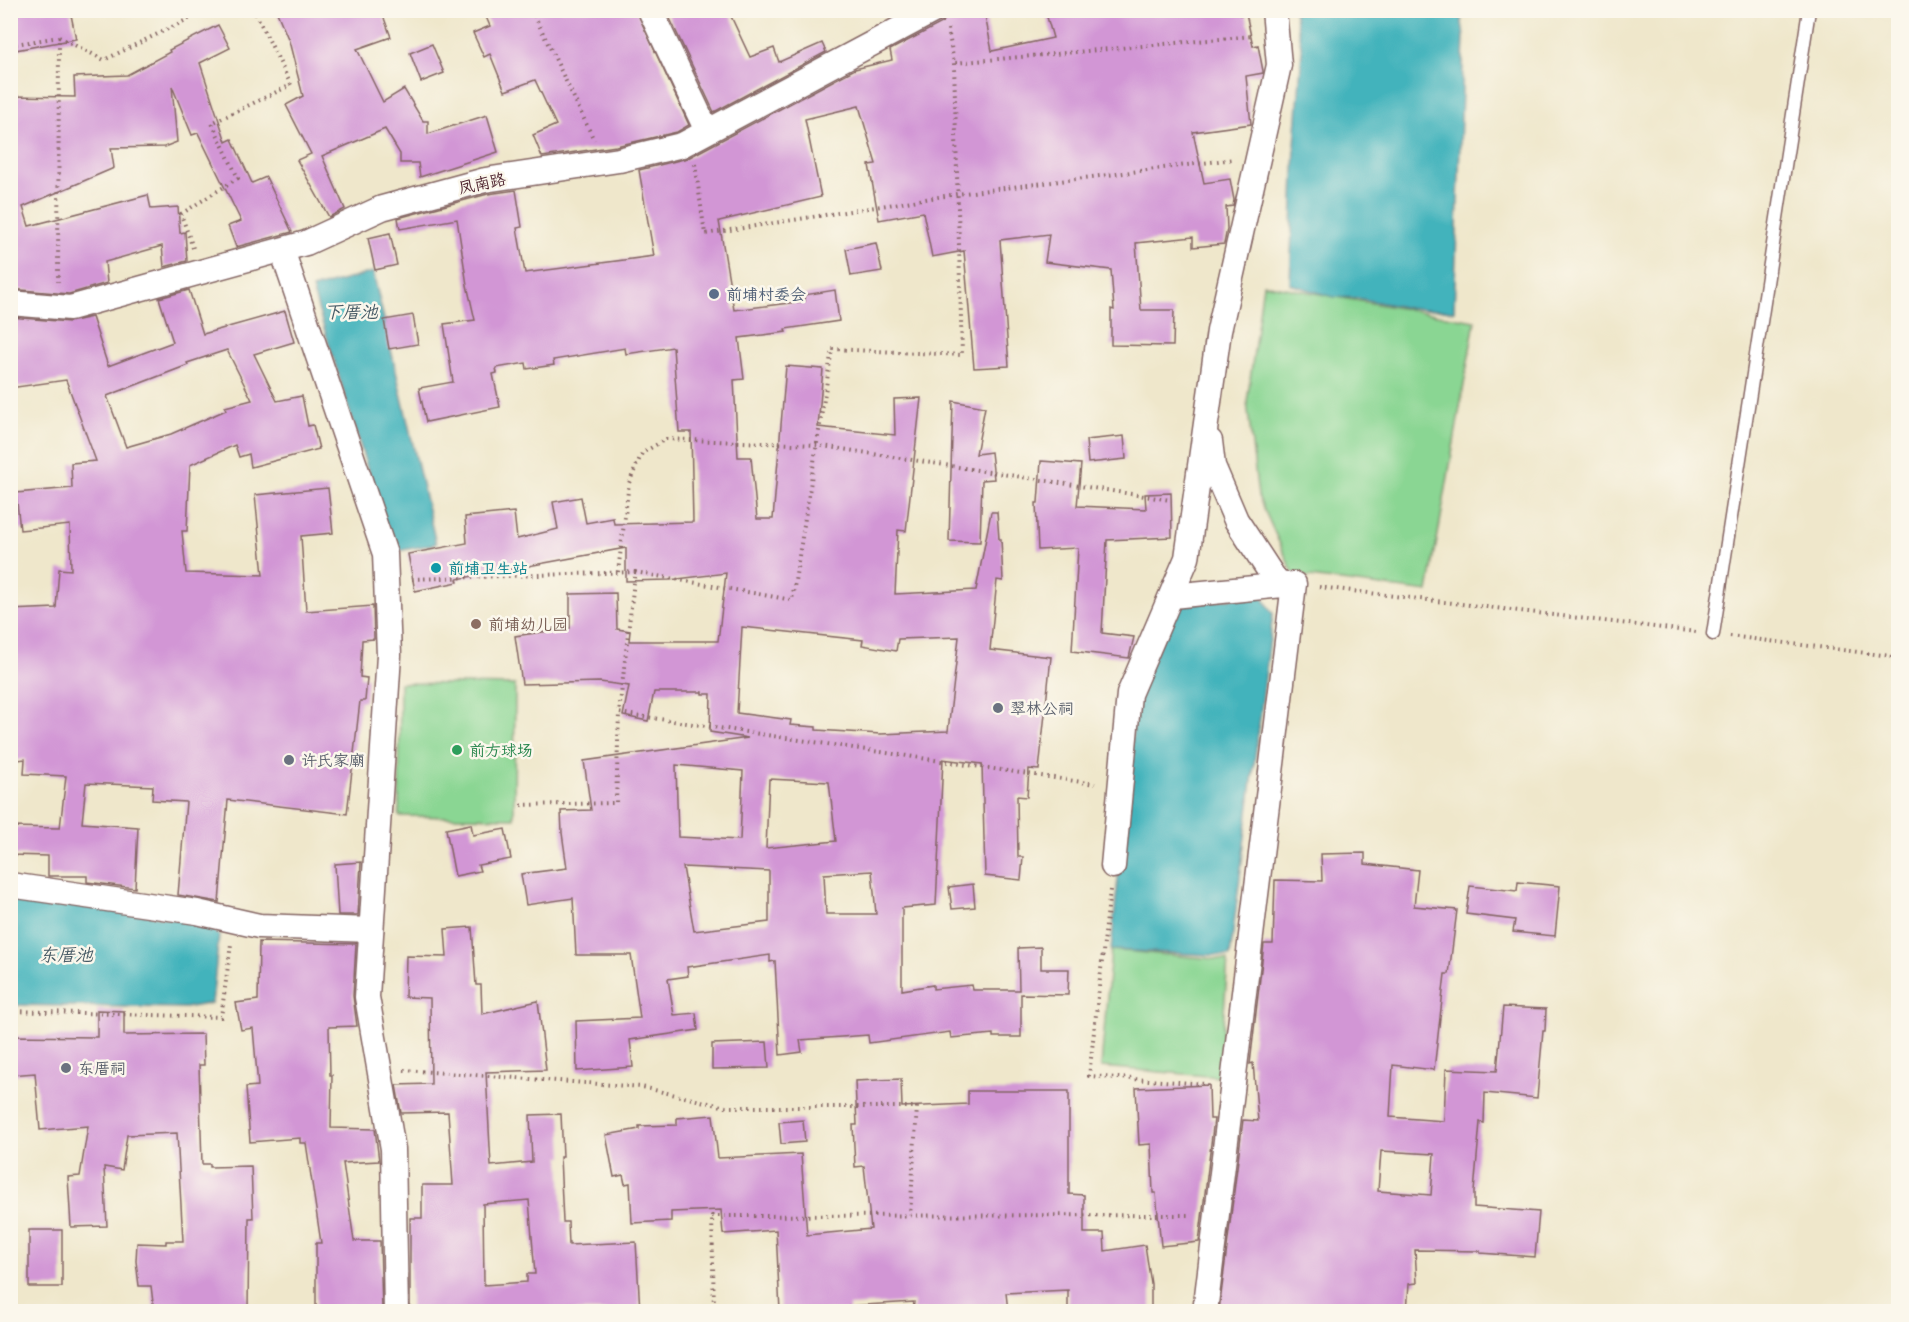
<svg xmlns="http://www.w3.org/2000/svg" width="1909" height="1322" font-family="'Balsamiq Sans','LXGW WenKai TC',sans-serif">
	<rect width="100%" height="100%" fill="#fbf7ec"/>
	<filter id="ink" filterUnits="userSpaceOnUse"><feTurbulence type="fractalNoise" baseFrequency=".0167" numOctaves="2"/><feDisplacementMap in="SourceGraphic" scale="12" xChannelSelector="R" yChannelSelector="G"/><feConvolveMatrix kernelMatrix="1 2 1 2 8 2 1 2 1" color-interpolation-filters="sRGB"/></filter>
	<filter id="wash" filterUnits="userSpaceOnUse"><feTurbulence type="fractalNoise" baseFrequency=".008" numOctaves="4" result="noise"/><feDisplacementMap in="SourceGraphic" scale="24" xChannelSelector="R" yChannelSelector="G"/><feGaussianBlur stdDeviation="1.35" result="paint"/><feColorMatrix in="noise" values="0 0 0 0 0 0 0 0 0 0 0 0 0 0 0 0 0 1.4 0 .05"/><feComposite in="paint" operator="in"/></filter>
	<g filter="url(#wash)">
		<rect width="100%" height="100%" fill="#efe7cb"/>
		<g fill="#8ad693" stroke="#6a7a5f" stroke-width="1.5">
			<path d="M1263 284 1475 321 1428 592 1294 575 1258 496 1247 402Z"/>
			<path d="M400 683 515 685 514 818 399 816Z"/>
			<path d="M1111 950 1228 960 1219 1077 1101 1067Z"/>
		</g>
		<g fill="#43b3bc" stroke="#466974" stroke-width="1.5">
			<path d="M1294 11H1460L1464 35 1454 311 1408 308 1356 298 1333 297 1290 284 1295 145 1302 50Z"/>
			<path d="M373 272 436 544 393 552 312 289Z"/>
			<path d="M1261 594 1273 614 1230 956 1111 950 1136 696 1176 606Z"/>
			<path d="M11 895 203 923 219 935 212 1003 185 1008 11 1005Z"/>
		</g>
		<g id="blocks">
			<g fill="#d296d5" fill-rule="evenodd">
				<path d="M10 10H70L76 39 10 51Z"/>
				<path d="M276 10H381L391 37 357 49 383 102 404 89 423 121H428V134L487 115 498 152 420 177 418 163H400V154L385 129 322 156 345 209 329 217 297 160 311 154 286 105 303 96 289 41Z"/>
				<path d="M483 10H636L689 125 677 132 616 146 542 157 533 135 556 125 535 80 505 91 490 54 484 57 473 33 490 26Z"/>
				<path d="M666 10H728L750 57 774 48 779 62 822 43 826 52 714 112Z"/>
				<path d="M949 10H984L992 51 1053 38 1045 10H1239L1240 15 1246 13 1253 46 1258 45 1263 71V73L1246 76 1251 124 1193 132 1204 183 1230 179 1234 200 1233 206 1226 207 1227 229 1224 244 1193 247V237L1136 243 1141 310H1174L1173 346 1111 345V309L1114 310 1111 270 1045 262 1049 234 1000 240 1009 366 974 368 964 251 932 257 923 212 879 220 869 165 876 164 859 106 805 119 821 197 719 221 734 310 805 301 804 295 835 290 839 321 785 329 786 332 739 338 744 379 734 380 738 457H751L757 519H773L786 366 823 369 818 427 895 435 894 399 921 398 906 531 898 530 895 594 976 590 991 512H997L999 539H1001L1003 581 997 580 990 650 1051 657 1039 770 1029 769 1027 797 1017 796 1018 857H1023L1021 880 985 876 982 764 943 759 936 905 902 908V990L933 985V989L972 985 973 990H1019L1018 948 1041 947V969H1069L1068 995 1021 994V1037H993V1034L951 1038 950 1032 869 1043 868 1035 800 1040 802 1052 780 1055 775 961 770 962V955L687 967 688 976 668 979 674 1015 696 1013 698 1030 630 1040 633 1067 577 1071 576 1021 640 1018 631 955H576L573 898 526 905 521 874 567 868 562 833 561 811 591 810 584 761 748 738 710 732 711 694H702V692H654L648 721 623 716 629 686 600 682 522 684 515 636 570 628V594L616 593 617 629 630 631 629 641H718L726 573 669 580 626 581V548L457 579 458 582 415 591 408 554 467 543 465 517 514 512 517 539 558 529 553 502 581 497 586 523 613 518 614 524 693 522 691 432H679L673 347 626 354 625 348 553 360 554 365 527 369 526 363 496 368 497 373 493 374 500 407 426 422 419 388 453 382 444 324 475 320 467 285 457 219 400 229 398 218 488 194 516 190 522 227 517 228 525 273 654 256 639 170 688 158 855 69 892 60 890 50 942 23 947 17ZM742 627 863 640 862 645 896 651 898 639 959 637 948 731 881 734 816 730V727L790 725 791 720 737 713ZM676 765 743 771 740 840 678 837ZM769 779 829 782 836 841 766 848ZM683 867 769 871V922L694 931ZM872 871 876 914H826L824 874Z"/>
				<path d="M218 25 230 48 200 63 226 142 232 139 252 183 266 177 292 232 236 247 228 226 241 221 198 133 192 135 172 86 177 142 164 147 111 148 114 168 23 207 29 226 148 195 151 209 178 207 180 233 185 232 187 261 164 267 162 246 105 262 107 283 69 294 10 289V96L75 97 74 77 127 75 170 52 169 50Z"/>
				<path d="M432 44 444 73 421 82 410 53Z"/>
				<path d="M390 233 397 265 375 270 368 238Z"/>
				<path d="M876 243 882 271 851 276 846 249Z"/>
				<path d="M189 290 203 334 285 311 294 342 254 354 277 401 302 396 308 426 313 425 319 449 251 467 249 454 239 457 235 445 190 465 187 531H182L186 573 263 575 255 495 328 488 333 533 301 536 306 611 373 606 374 639 362 640 360 677 367 678 365 701H360L347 814 228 800 219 902 178 895 186 802 152 800 153 786 86 783 82 823 138 827 135 888 87 882V876H48V856L10 855V827L60 828 66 776 24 774 25 759 10 761V610L56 608 59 569 71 570 70 525 20 530 16 493 72 488 71 463 96 461 66 380 10 388V317L69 322 92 317 108 366 173 342 159 298ZM227 350 252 400 225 407 226 410 171 434 126 447 107 396 188 365 187 363Z"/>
				<path d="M413 315 418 344 389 349 384 320Z"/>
				<path d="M953 401 985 407 976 454 991 452 994 479 982 480 980 542 949 541Z"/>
				<path d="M1124 436 1126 459 1088 463 1086 440Z"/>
				<path d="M1041 461 1081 464 1077 506 1146 509 1145 494 1171 493 1172 537 1107 540 1102 633 1134 637 1129 658 1072 651 1078 548 1038 550 1036 503H1038Z"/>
				<path d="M471 824 473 835 505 829 511 859 478 865 480 871 455 876 446 829Z"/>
				<path d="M1365 853V864L1418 870 1414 906 1457 910 1449 974H1445L1434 1070 1393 1065 1390 1117 1444 1121 1446 1069 1497 1071 1503 1007 1546 1009 1545 1031H1543L1537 1098 1485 1093 1484 1123 1480 1122 1474 1192V1207L1539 1212 1535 1257 1480 1253V1251L1415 1250 1417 1283 1409 1284 1407 1311H1219L1243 1120 1258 1121 1253 1063 1250 1064 1264 944H1273L1275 880 1322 881 1321 854ZM1381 1151 1434 1154 1431 1195 1378 1191Z"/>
				<path d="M361 862 358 915H338L335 864Z"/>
				<path d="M1518 882 1560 886 1555 936 1513 932 1515 920 1466 914 1470 886 1517 891Z"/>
				<path d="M973 884 975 907 952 909 949 887Z"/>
				<path d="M472 927 476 985H481L482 1014 538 1001 546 1070 486 1072 491 1166 532 1162 530 1115 561 1114 563 1157H560L563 1222H568L569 1245 636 1242 640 1311H410V1218H422V1185H453L448 1112 401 1113 396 1085 431 1084 430 998 405 997 406 956 447 957 445 929ZM529 1200 535 1274H527V1282L484 1285 483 1204Z"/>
				<path d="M259 942 356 944 353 996 357 1026 329 1027 330 1075H332L331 1128 375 1129 379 1161 343 1163 354 1241H380L382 1311H316V1243H321L306 1143H300V1138L250 1142 246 1087 258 1086 253 1028 241 1030 236 1003 258 1000Z"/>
				<path d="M97 1010 124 1011V1035L203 1034 204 1065H199L202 1164H210V1167L251 1166 253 1218H249L248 1311H201V1309L154 1311 151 1286H139L136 1261 137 1243 166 1244V1241H183L177 1133 127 1135 122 1170 104 1167 107 1226 71 1227 68 1177 80 1176 88 1126 40 1130 35 1073 10 1075V1036L97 1037Z"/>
				<path d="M767 1042 769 1068 712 1069V1044Z"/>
				<path d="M901 1079 902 1107 968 1104V1091H1069V1194L1084 1195V1233H1104L1105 1251 1145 1245 1151 1284V1311H1068V1290L1006 1293 1008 1311H913L914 1302 849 1306V1311H780L776 1230 723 1234 721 1210 671 1212V1221L632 1223 630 1183 625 1184 623 1175 614 1177 606 1135 639 1129V1126L677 1125V1118L713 1115 718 1158 801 1154 807 1235 871 1229 864 1166 855 1167 853 1125H857L855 1081Z"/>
				<path d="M1209 1085 1210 1119H1214L1199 1242 1161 1246 1156 1193H1153L1151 1144 1139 1145 1136 1088Z"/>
				<path d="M803 1120 805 1142 781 1144 779 1122Z"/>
				<rect x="29" y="1230" width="33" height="57"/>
			</g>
		</g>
	</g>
	<g filter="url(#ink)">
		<use href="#blocks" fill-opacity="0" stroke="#846563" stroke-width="1.5"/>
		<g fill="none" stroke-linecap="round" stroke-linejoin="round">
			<g stroke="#846563" stroke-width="15">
				<path id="lane" d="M1713 634 1809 10"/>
			</g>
			<g stroke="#846563" stroke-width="27">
				<g id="street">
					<path d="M650 10 707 131"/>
					<path d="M282 250 385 554 389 655 367 997 393 1149 396 1312"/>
					<path d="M10 303 70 308 306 243 382 208 485 180 619 160 682 145 935 10"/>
					<path d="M1210 441 1213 466 1236 520 1276 581"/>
					<path d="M1172 596 1294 584 1205 1312"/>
					<path d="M1113 866 1129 694 1187 558 1219 331 1279 65 1274 10"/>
					<path d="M10 885 197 912 259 926 371 930"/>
				</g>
			</g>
			<g stroke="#846563" stroke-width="4" stroke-dasharray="1.5 4.5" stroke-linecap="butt">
				<path d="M532 10 594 140"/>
				<path d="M948 29 954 63 1253 36"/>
				<path d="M59 37 104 60 207 10"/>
				<path d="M10 45 59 37 58 282"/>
				<path d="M695 164 705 234 957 194 1234 159"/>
				<path d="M193 248 181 214 238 178 212 123 291 85 254 10"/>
				<path d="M618 572 629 483 642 453 666 439 816 445 1170 500"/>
				<path d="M635 572 792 600 832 349 962 355 954 63"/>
				<path d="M412 579 635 572 619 713"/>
				<path d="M1319 587 1696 632"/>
				<path d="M1730 636 1898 657"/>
				<path d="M521 805 616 803 619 713 1095 784"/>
				<path d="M1110 890 1089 1076 1207 1084"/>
				<path d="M10 1011 221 1017 231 944"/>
				<path d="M404 1070 642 1087 726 1107H917L910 1216"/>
				<path d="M714 1312 712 1216 1192 1215"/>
			</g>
			<use href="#lane" stroke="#fff" stroke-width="12"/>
			<use href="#street" stroke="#fff" stroke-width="24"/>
		</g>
	</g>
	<circle fill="#5c6f8a" stroke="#fbf7ec" stroke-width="2" cx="714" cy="294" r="6"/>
	<circle fill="#0f9aa8" stroke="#fbf7ec" stroke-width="2" cx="436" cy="568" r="6"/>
	<circle fill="#8d6e63" stroke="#fbf7ec" stroke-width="2" cx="476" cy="624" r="6"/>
	<g fill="#6b7280" stroke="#fbf7ec" stroke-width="2">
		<circle cx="998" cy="708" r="6"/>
		<circle cx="289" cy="760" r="6"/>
		<circle cx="66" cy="1068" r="6"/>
	</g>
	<circle fill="#2e9e5b" stroke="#fbf7ec" stroke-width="2" cx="457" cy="750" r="6"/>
	<g text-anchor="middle" stroke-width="5" stroke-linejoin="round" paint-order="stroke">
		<g font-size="16" fill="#4a1f2b" stroke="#fbf7ec">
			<text transform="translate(482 183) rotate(-12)" y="6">凤南路</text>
		</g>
		<g font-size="16" fill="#4e5e75" stroke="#fbf7ec" text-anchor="start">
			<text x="726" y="300">前埔村委会</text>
		</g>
		<g font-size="16" fill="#0d838f" stroke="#fbf7ec" text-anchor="start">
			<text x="448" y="574">前埔卫生站</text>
		</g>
		<g font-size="16" fill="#785e54" stroke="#fbf7ec" text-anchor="start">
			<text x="488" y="630">前埔幼儿园</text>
		</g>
		<g font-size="16" fill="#5b616d" stroke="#fbf7ec" text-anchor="start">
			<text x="1010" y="714">翠林公祠</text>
			<text x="301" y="766">许氏家廟</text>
			<text x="78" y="1074">东厝祠</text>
		</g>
		<g font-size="16" fill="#27864d" stroke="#fbf7ec" text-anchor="start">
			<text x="469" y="756">前方球场</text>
		</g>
		<g font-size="18" font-style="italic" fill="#475a65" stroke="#fbf7ec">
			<text x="351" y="318">下厝池</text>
			<text x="66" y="961">东厝池</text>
		</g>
	</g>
	<rect width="1909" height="1322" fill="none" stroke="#fbf7ec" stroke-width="36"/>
</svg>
